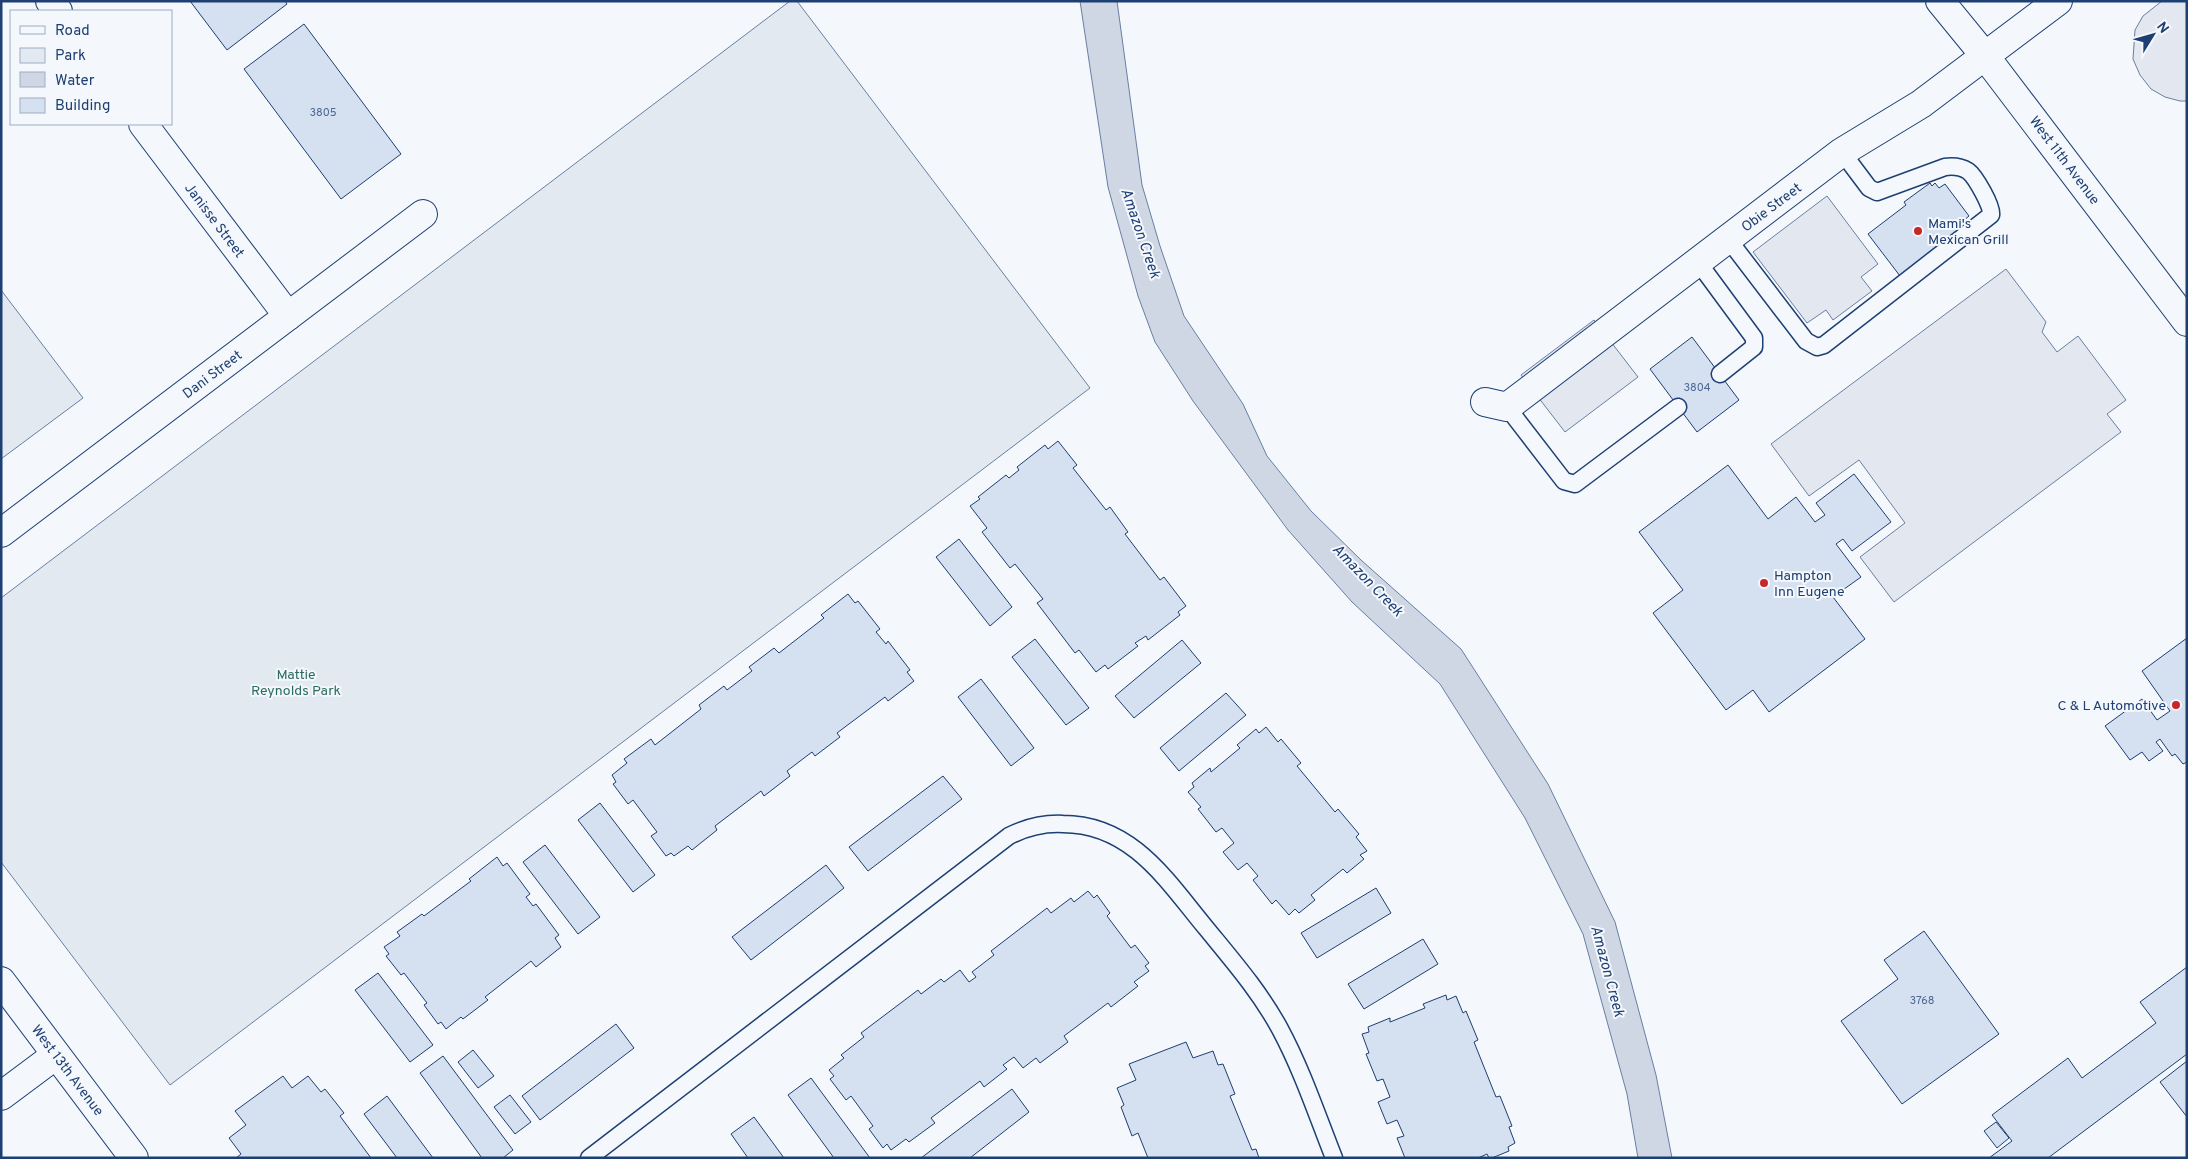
<svg xmlns="http://www.w3.org/2000/svg" width="2188" height="1159" font-family="Overpass,sans-serif">
	<rect width="100%" height="100%" fill="#f4f7fb"/>
	<g fill="#e3e9f0" stroke="#687fa3">
		<path d="M790 1H797L1090 388 170 1085 1 862V598Z"/>
		<path d="M1 290 83 398 1 459Z"/>
	</g>
	<g fill="#e3e8f0" stroke="#687fa3">
		<path d="M2162 1H2187V101H2180L2165 97 2151 89 2140 75 2133 59 2135 30 2143 16Z"/>
		<path d="M1827 196 1878 264 1861 277 1872 291 1833 320 1826 310 1807 323 1753 252Z"/>
		<path d="M2006 269 2046 322 2042 332 2057 352 2078 336 2126 400 2107 414 2121 432 1894 602 1860 557 1905 523 1859 460 1809 496 1771 444Z"/>
		<path d="M1594 320 1638 377 1565 432 1521 375Z"/>
	</g>
	<path fill="#cfd7e4" stroke="#687fa3" d="M1080 1H1117L1142 185 1160 246 1184 316 1243 404 1267 456 1311 511 1361 560 1461 649 1548 784 1615 922 1656 1075 1672 1158H1638L1627 1094 1583 934 1525 818 1440 684 1352 602 1288 530 1193 401 1155 342 1138 296 1108 187Z"/>
	<g fill="#d5e0f0" stroke="#1d3f73">
		<path d="M190 1H285L287 4 227 50Z"/>
		<path d="M304 24 401 154 341 199 244 69Z"/>
		<path d="M1930 183 1932 186 1935 183 1939 188 1945 184 1969 216 1963 221 1966 226 1900 276 1868 234 1906 205 1904 202Z"/>
		<path d="M1692 337 1739 400 1697 432 1650 369Z"/>
		<path d="M1058 441 1077 465 1073 468 1106 510 1110 507 1128 532 1125 534 1160 580 1164 577 1186 606 1178 612 1180 615 1148 640 1146 636 1135 643 1138 646 1108 669 1105 665 1096 672 1079 650 1075 653 1037 603 1043 599 1015 564 1010 568 982 532 987 528 970 506 980 499 978 497 1006 475 1009 478 1019 470 1017 467 1045 445 1048 449Z"/>
		<path d="M1728 465 1768 519 1796 497 1815 522 1825 515 1816 503 1854 474 1891 522 1852 551 1843 539 1836 544 1861 577 1833 597 1865 639 1769 712 1753 690 1726 710 1653 613 1683 590 1639 532Z"/>
		<path d="M959 539 1012 607 990 626 936 557Z"/>
		<path d="M848 594 855 603 858 601 880 629 876 632 886 644 888 641 910 670 907 672 914 681 888 701 885 697 837 733 840 737 815 756 812 752 787 771 790 776 764 796 761 791 715 826 717 830 692 850 688 846 674 856 671 853 666 856 651 836 657 832 633 800 628 804 613 784 616 782 612 775 627 763 624 759 651 739 655 745 701 709 699 705 724 686 727 690 752 671 749 667 774 648 779 653 824 618 821 615Z"/>
		<path d="M2187 638V762L2183 764 2175 754 2172 756 2160 739 2156 742 2163 751 2149 761 2142 752 2130 760 2105 726 2142 699 2157 720 2170 711 2142 671Z"/>
		<path d="M1035 639 1089 708 1066 725 1012 657Z"/>
		<path d="M1182 640 1201 663 1134 718 1115 696Z"/>
		<path d="M981 679 1034 748 1011 766 958 697Z"/>
		<path d="M1226 693 1246 715 1179 771 1160 748Z"/>
		<path d="M1266 727 1278 742 1281 739 1301 763 1297 766 1335 812 1338 809 1359 834 1356 837 1367 851 1360 855 1364 859 1347 873 1343 869 1311 895 1315 900 1299 913 1295 909 1289 915 1276 900 1272 904 1253 880 1258 876 1247 863 1238 870 1223 852 1234 843 1222 828 1216 832 1198 809 1201 807 1188 792 1194 787 1192 783 1210 768 1211 772 1240 748 1237 745 1256 729 1259 733Z"/>
		<path d="M943 776 962 799 868 871 849 847Z"/>
		<path d="M600 803 655 875 633 892 578 820Z"/>
		<path d="M545 845 600 917 578 934 523 862Z"/>
		<path d="M497 857 503 866 507 863 530 894 526 897 533 906 536 904 559 935 555 938 561 947 536 967 531 961 485 997 488 1000 463 1019 461 1017 446 1029 441 1022 438 1024 424 1005 427 1003 404 973 401 975 386 956 389 954 384 947 400 936 397 932 422 914 424 916 471 881 469 879Z"/>
		<path d="M826 865 844 888 751 960 732 937Z"/>
		<path d="M1376 888 1391 913 1317 958 1301 933Z"/>
		<path d="M1088 891 1094 898 1097 895 1110 913 1107 916 1131 948 1135 945 1149 963 1145 966 1149 971 1134 982 1138 986 1111 1007 1108 1003 1064 1036 1068 1042 1040 1063 1036 1058 1023 1068 1014 1057 1003 1065 1007 1069 984 1087 980 1081 931 1118 935 1123 909 1142 906 1139 891 1150 887 1144 883 1148 869 1129 873 1126 851 1096 846 1100 830 1079 834 1076 829 1070 844 1058 841 1055 864 1037 861 1033 918 990 921 994 941 979 944 982 960 970 969 982 976 977 972 972 994 955 991 951 1047 908 1051 913 1071 898 1074 902Z"/>
		<path d="M1924 931 1999 1034 1902 1104 1841 1021 1898 979 1884 960Z"/>
		<path d="M1423 939 1438 964 1364 1009 1348 984Z"/>
		<path d="M2187 967V1054L2048 1158H1989L2012 1141 1992 1115 2068 1058 2082 1078 2156 1023 2140 1002Z"/>
		<path d="M378 973 433 1045 410 1062 355 990Z"/>
		<path d="M1446 995 1447 1000 1456 996 1463 1013 1466 1011 1478 1040 1474 1042 1496 1097 1500 1096 1512 1126 1509 1127 1515 1143 1508 1147 1509 1151 1492 1158H1489L1487 1154 1478 1158H1405L1397 1138 1404 1136 1397 1120 1387 1124 1378 1102 1390 1097 1383 1079 1377 1081 1366 1054 1369 1053 1362 1034 1369 1032 1368 1027 1390 1018V1022L1425 1008 1423 1004Z"/>
		<path d="M616 1024 634 1048 540 1120 522 1096Z"/>
		<path d="M1186 1042 1193 1058 1213 1051 1218 1065 1223 1064 1235 1094 1230 1096 1252 1150 1256 1149 1259 1158H1148L1138 1133 1132 1136 1121 1107 1124 1105 1117 1088 1136 1080 1129 1064Z"/>
		<path d="M473 1050 494 1076 478 1088 458 1062Z"/>
		<path d="M443 1056 513 1150 503 1158H482L420 1073Z"/>
		<path d="M2187 1061V1117L2160 1082Z"/>
		<path d="M283 1076 292 1088 308 1076 321 1092 325 1089 344 1113 340 1116 371 1158H236L241 1154 229 1138 246 1125 235 1111Z"/>
		<path d="M811 1078 870 1158H834L788 1095Z"/>
		<path d="M1012 1089 1029 1112 970 1158H921Z"/>
		<path d="M510 1095 531 1122 515 1134 494 1107Z"/>
		<path d="M387 1096 433 1158H397L364 1114Z"/>
		<path d="M754 1117 784 1158H748L731 1134Z"/>
		<path d="M1996 1122 2009 1138 1997 1148 1984 1131Z"/>
	</g>
	<g fill="none" stroke-linecap="round" stroke-linejoin="round">
		<g stroke="#1d3f73" stroke-width="19">
			<g id="lane">
				<path d="M1728 239 1806 341 1817 347 1824 345 1991 215C1993 207 1975 176 1968 171 1960 166 1953 166 1945 167L1877 192 1869 188 1842 152"/>
				<path d="M1698 262 1754 338V347L1720 374"/>
				<path d="M1507 407 1564 481 1575 484 1678 407"/>
				<path d="M589 1158 1009 836C1027 827 1043 823 1063 824 1132 824 1167 881 1206 928 1233 961 1260 992 1280 1029 1302 1070 1317 1115 1334 1158"/>
			</g>
		</g>
		<g stroke="#1d3f73" stroke-width="30">
			<g id="street">
				<path d="M50 1 58 11"/>
				<path d="M143 124 288 316"/>
				<path d="M1485 402 1507 407 1842 152 1921 104 2058 1"/>
				<path d="M1 533 423 214"/>
				<path d="M1 1096 56 1055"/>
			</g>
		</g>
		<g stroke="#1d3f73" stroke-width="30">
			<path id="secondary" d="M1 981 134 1158"/>
		</g>
		<g stroke="#1d3f73" stroke-width="30">
			<path id="primary" d="M1940 1 1985 56 2187 322"/>
		</g>
		<use href="#lane" stroke="#f4f7fb" stroke-width="16"/>
		<use href="#street" stroke="#f4f7fb" stroke-width="28"/>
		<use href="#secondary" stroke="#f4f7fb" stroke-width="28"/>
		<use href="#primary" stroke="#f4f7fb" stroke-width="28"/>
	</g>
	<g fill="#c62828" stroke="#f4f7fb" stroke-width="2">
		<circle cx="1918" cy="231" r="5"/>
		<circle cx="1764" cy="583" r="5"/>
		<circle cx="2176" cy="705" r="5"/>
	</g>
	<g text-anchor="middle" stroke-width="4" stroke-linejoin="round" paint-order="stroke">
		<g font-size="11" fill="#4b6792">
			<text x="323" y="116">3805</text>
			<text x="1697" y="391">3804</text>
			<text x="1922" y="1004">3768</text>
		</g>
		<g font-size="14" fill="#1d3f73" stroke="#f4f7fb">
			<text transform="translate(2065 160) rotate(53)" y="5">West 11th Avenue</text>
			<text transform="translate(1771 207) rotate(-37)" y="5">Obie Street</text>
			<text transform="translate(215 220) rotate(53)" y="5">Janisse Street</text>
			<text transform="translate(212 374) rotate(-37)" y="5">Dani Street</text>
			<text transform="translate(68 1070) rotate(53)" y="5">West 13th Avenue</text>
		</g>
		<g font-size="14" fill="#1d3f73" stroke="#f4f7fb" text-anchor="start">
			<text x="1928" y="228">Mami's<tspan x="1928" dy="16">Mexican Grill</tspan></text>
			<text x="1774" y="580">Hampton<tspan x="1774" dy="16">Inn Eugene</tspan></text>
			<text x="2166" y="710" text-anchor="end">C &amp; L Automotive</text>
		</g>
		<g font-size="14" fill="#2c6c60" stroke="#f4f7fb">
			<text x="296" y="679">Mattie<tspan x="296" dy="16">Reynolds Park</tspan></text>
		</g>
		<g font-size="15" font-style="italic" fill="#1d3f73" stroke="#f4f7fb">
			<text transform="translate(1141 233) rotate(71)" y="5">Amazon Creek</text>
			<text transform="translate(1368 580) rotate(46)" y="5">Amazon Creek</text>
			<text transform="translate(1608 971) rotate(75)" y="5">Amazon Creek</text>
		</g>
	</g>
	<rect width="2188" height="1159" fill="none" stroke="#1d3f73" stroke-width="5"/>
	<rect x="10" y="10" width="162" height="115" fill="#f4f7fb" stroke="#9eadc5"/>
	<rect x="20" y="26" width="25" height="8" fill="#f4f7fb" stroke="#9eadc5"/>
	<text x="55" y="35" font-size="15" fill="#1d3f73">Road</text>
	<rect x="20" y="48" width="25" height="15" fill="#e3e9f0" stroke="#9eadc5"/>
	<text x="55" y="60" font-size="15" fill="#1d3f73">Park</text>
	<rect x="20" y="72" width="25" height="15" fill="#cfd7e4" stroke="#9eadc5"/>
	<text x="55" y="85" font-size="15" fill="#1d3f73">Water</text>
	<rect x="20" y="98" width="25" height="15" fill="#d5e0f0" stroke="#9eadc5"/>
	<text x="55" y="110" font-size="15" fill="#1d3f73">Building</text>
	<g transform="translate(2153 35) rotate(53)" stroke="#f4f7fb" stroke-width="4" paint-order="stroke">
	<path d="M0-4L9 19L0 12L-9 19Z" fill="#1d3f73"/>
	<text y="-8" font-size="14" font-weight="bold" text-anchor="middle" fill="#1d3f73">N</text>
	</g>
</svg>
